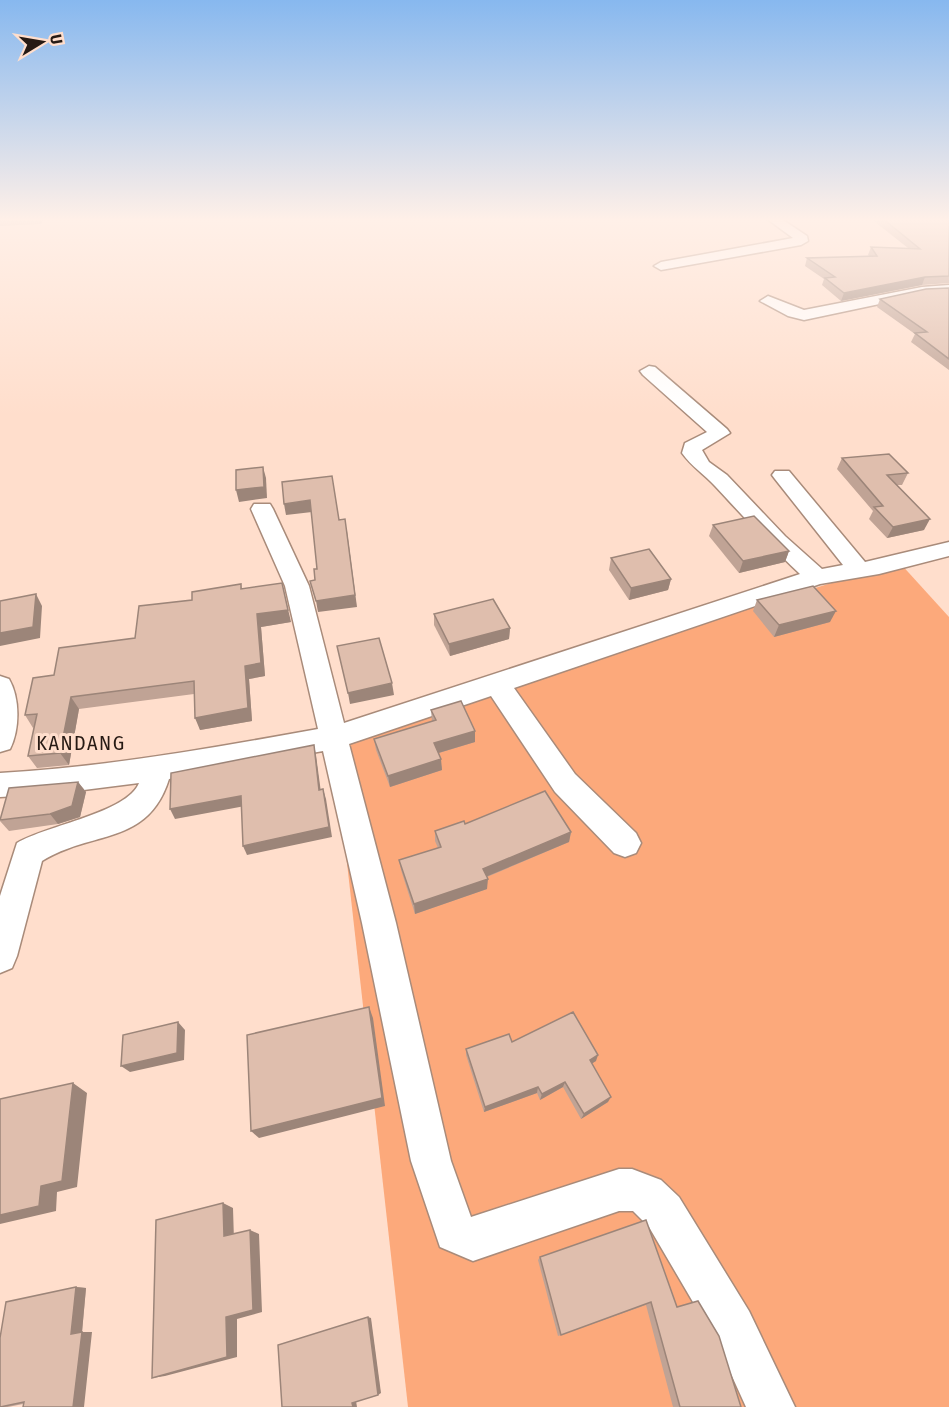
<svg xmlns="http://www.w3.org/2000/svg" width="949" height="1407" font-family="'Fira Sans Condensed',sans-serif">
	<rect width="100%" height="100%" fill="#ffdecc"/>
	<path fill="#fca97b" d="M899 562 949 617V1407H408L333 738Z"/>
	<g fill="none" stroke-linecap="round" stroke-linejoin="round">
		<g stroke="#a98b7a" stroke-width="3">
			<g id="minor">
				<path d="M766 218H780L807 236 808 241 801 245 661 270 654 266 661 262 793 238Z"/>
				<path d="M949 285V293L922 295 804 320 788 316 760 301 768 296 804 310 922 287Z"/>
				<path d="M649 366 655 367 727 429 730 433 702 450 709 462 727 475 785 536 822 569 843 565 775 479 772 475 775 471H789L865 562 949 542V556L879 574 820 584 514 688 575 774 636 833 641 843 636 853 625 857 614 853 555 792 491 696 349 744 396 923 451 1161 471 1217 619 1169H632L661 1180 679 1197 749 1311 795 1407H746L717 1343 649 1227 633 1211H619L473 1261 440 1247 411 1161 362 923 323 751 169 779C148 846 92 830 42 861L17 956 12 968 0 973V896L17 843C47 825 127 813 139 783L52 794 0 797V773C107 767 212 748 318 729L285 586 251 509 254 504H270L273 509 309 586 344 723 800 574C770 546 743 516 715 486 704 474 692 467 682 453L685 443 707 432 643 375 640 371Z"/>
				<path d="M0 676 9 679C20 698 20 729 10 749L0 752Z"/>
			</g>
		</g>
		<use href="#minor" fill="#fff" fill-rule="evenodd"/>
	</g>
	<g fill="#c0a395">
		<path d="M0 218H44L41 224 0 226Z"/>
		<path d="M870 218H949V283L922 285 841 301 822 285 824 279 805 266 807 258 869 256 868 255 871 247 908 248Z"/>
		<path d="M949 288V370L911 342 915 334 877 307 880 299Z"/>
		<path d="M842 458 908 473 902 485H897L924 530 887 538 869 519 873 511 837 469Z"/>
		<path d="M713 525 789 551 785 562 739 573 709 536Z"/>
		<path d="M611 558 671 579 668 590 629 600 609 570Z"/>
		<path d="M241 584 242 589 291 622 261 627 265 676 249 679 252 721 200 730 194 694 79 709 69 765 37 768 28 756 34 727 33 728 25 715 54 675 135 638 192 600Z"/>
		<path d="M757 600 830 622 774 637 753 611Z"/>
		<path d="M434 614 510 628 509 639 450 656 434 625Z"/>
		<path d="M431 710 475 742 439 753 442 770 390 787 376 750 374 739 432 722Z"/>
		<path d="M78 782 86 792 80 817 58 824 9 831 0 821Z"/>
		<path d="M465 824 571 832 569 842 487 877V889L415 914 401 870 399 860 438 848 435 841V831Z"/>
		<path d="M512 1042 596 1061 592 1063 608 1102 581 1119 563 1087 540 1100 537 1093 484 1112 466 1055V1049Z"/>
		<path d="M540 1257 677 1307 698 1301 741 1407H673L646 1305 558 1336 538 1260Z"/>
		<path d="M76 1287 86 1288 82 1332H92L23 1404 8 1407H0Z"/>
	</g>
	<g fill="#9c8579">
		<path d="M38 218H44L41 224Z"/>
		<path d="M925 277 922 285 841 301 844 293Z"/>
		<path d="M263 467 266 478 267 498 239 502 236 490Z"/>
		<path d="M310 500 312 512 286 515 284 504Z"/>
		<path d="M930 519 924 530 887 538 893 527Z"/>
		<path d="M347 531 357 607 318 612 316 601Z"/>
		<path d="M789 551 785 562 739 573 743 561Z"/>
		<path d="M671 579 668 590 629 600 631 588Z"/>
		<path d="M282 583 291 622 261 627 265 676 249 679 252 721 200 730 195 718 245 666 257 614Z"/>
		<path d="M36 594 42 606 40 638 0 646V633Z"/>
		<path d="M836 611 830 622 774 637 779 625Z"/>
		<path d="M510 628 509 639 450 656 449 644Z"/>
		<path d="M392 683 394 695 350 704 348 693Z"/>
		<path d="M71 697 79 709 69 765 60 753Z"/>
		<path d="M475 731V742L435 754 434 743Z"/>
		<path d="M314 745 316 755 322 800 319 790Z"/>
		<path d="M441 759 442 770 390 787 388 776Z"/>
		<path d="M78 782 86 792 80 817 58 824 50 814Z"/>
		<path d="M323 789 326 799 332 837 247 855 243 846Z"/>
		<path d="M241 796 245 806 175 819 170 809Z"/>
		<path d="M571 832 569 842 483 878V869Z"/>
		<path d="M488 879 487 889 415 914 414 904Z"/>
		<path d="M369 1007 373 1018 385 1106 259 1138 251 1131Z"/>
		<path d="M178 1022 185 1030 184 1060 130 1072 121 1066Z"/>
		<path d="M598 1055 596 1061 588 1066 590 1060Z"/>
		<path d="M565 1082 563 1087 540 1100 542 1094Z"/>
		<path d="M73 1083 87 1093 77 1187 57 1192 56 1211 0 1224V1215L41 1186Z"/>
		<path d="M538 1087 537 1093 484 1112 485 1107Z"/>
		<path d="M611 1097 608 1102 581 1119 584 1114Z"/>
		<path d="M223 1203 233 1208 234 1241 224 1236Z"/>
		<path d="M250 1230 259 1234 262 1312 237 1319V1357L165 1376 152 1378Z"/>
		<path d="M76 1287 86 1288 82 1332H92L84 1407H73L71 1334Z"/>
		<path d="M368 1317 371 1318 381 1393 378 1395Z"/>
		<path d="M356 1401 357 1407H353L352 1403Z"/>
	</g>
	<g fill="#dfbead" stroke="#9c8579" stroke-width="1.5">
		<path d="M0 218H31L0 220Z"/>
		<path d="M882 218H949V276L925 277 844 293 825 278 835 277 807 258 877 256 871 247 920 249Z"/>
		<path d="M949 288V359L915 333 927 332 880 299 926 289Z"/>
		<path d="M889 454 908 473 887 475 930 519 893 527 874 507 883 506 842 458Z"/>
		<path d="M263 467 264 487 236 490V470Z"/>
		<path d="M332 476 339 520 345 519 355 595 316 601 310 581 315 580 314 569H317L310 500 284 504 282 482Z"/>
		<path d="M754 516 789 551 743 561 713 525Z"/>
		<path d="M649 549 671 579 631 588 611 558Z"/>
		<path d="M282 583 288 610 257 614 261 663 245 666 248 708 195 718 194 681 71 697 60 753 28 756 37 714 25 715 33 678 54 675 59 648 135 638 139 606 192 600V592L241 584V589Z"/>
		<path d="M813 586 836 611 779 625 757 600Z"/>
		<path d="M36 594 33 627 0 633V601Z"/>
		<path d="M493 599 510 628 449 644 434 614Z"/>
		<path d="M379 638 392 683 348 693 337 646Z"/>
		<path d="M461 701 475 731 434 743 441 759 388 776 374 739 436 720 431 710Z"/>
		<path d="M314 745 319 790 323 789 329 827 243 846 241 796 170 809 171 773Z"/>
		<path d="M78 782 72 806 50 814 0 820 9 788Z"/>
		<path d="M545 791 571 832 483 869 488 879 414 904 399 860 441 847 435 831 464 821 465 824Z"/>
		<path d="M369 1007 382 1098 251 1131 247 1035Z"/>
		<path d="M573 1012 598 1055 590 1060 611 1097 584 1114 565 1082 542 1094 538 1087 485 1107 466 1049 509 1034 512 1042Z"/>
		<path d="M178 1022 177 1053 121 1066 123 1035Z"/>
		<path d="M73 1083 62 1181 41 1186 39 1206 0 1215V1099Z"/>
		<path d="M223 1203 224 1236 250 1230 253 1310 226 1317 227 1357 152 1378 156 1220Z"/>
		<path d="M646 1220 677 1307 698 1301 719 1336 741 1407H680L651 1302 561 1335 540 1257Z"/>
		<path d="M76 1287 71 1334 82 1332 73 1407H23L24 1402 0 1407V1338L6 1302Z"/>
		<path d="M368 1317 378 1395 352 1403 353 1407H282L278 1345Z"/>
	</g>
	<linearGradient id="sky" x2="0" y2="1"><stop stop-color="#87b8ef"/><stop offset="0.53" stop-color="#fff0e8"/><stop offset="1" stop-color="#fff0e8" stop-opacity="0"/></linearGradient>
	<rect width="949" height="415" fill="url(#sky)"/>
	<g text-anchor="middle" stroke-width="6" stroke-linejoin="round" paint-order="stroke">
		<g font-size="20" letter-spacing="1.5" fill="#261a14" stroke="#ffdecc">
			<text x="81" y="750">KANDANG</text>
		</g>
	</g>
	<g transform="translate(42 42) rotate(79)" stroke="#ffdecc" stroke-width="4.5" paint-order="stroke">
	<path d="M0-4.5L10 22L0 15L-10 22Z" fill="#261a14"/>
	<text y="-9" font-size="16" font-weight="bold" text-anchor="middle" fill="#261a14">U</text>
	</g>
</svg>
